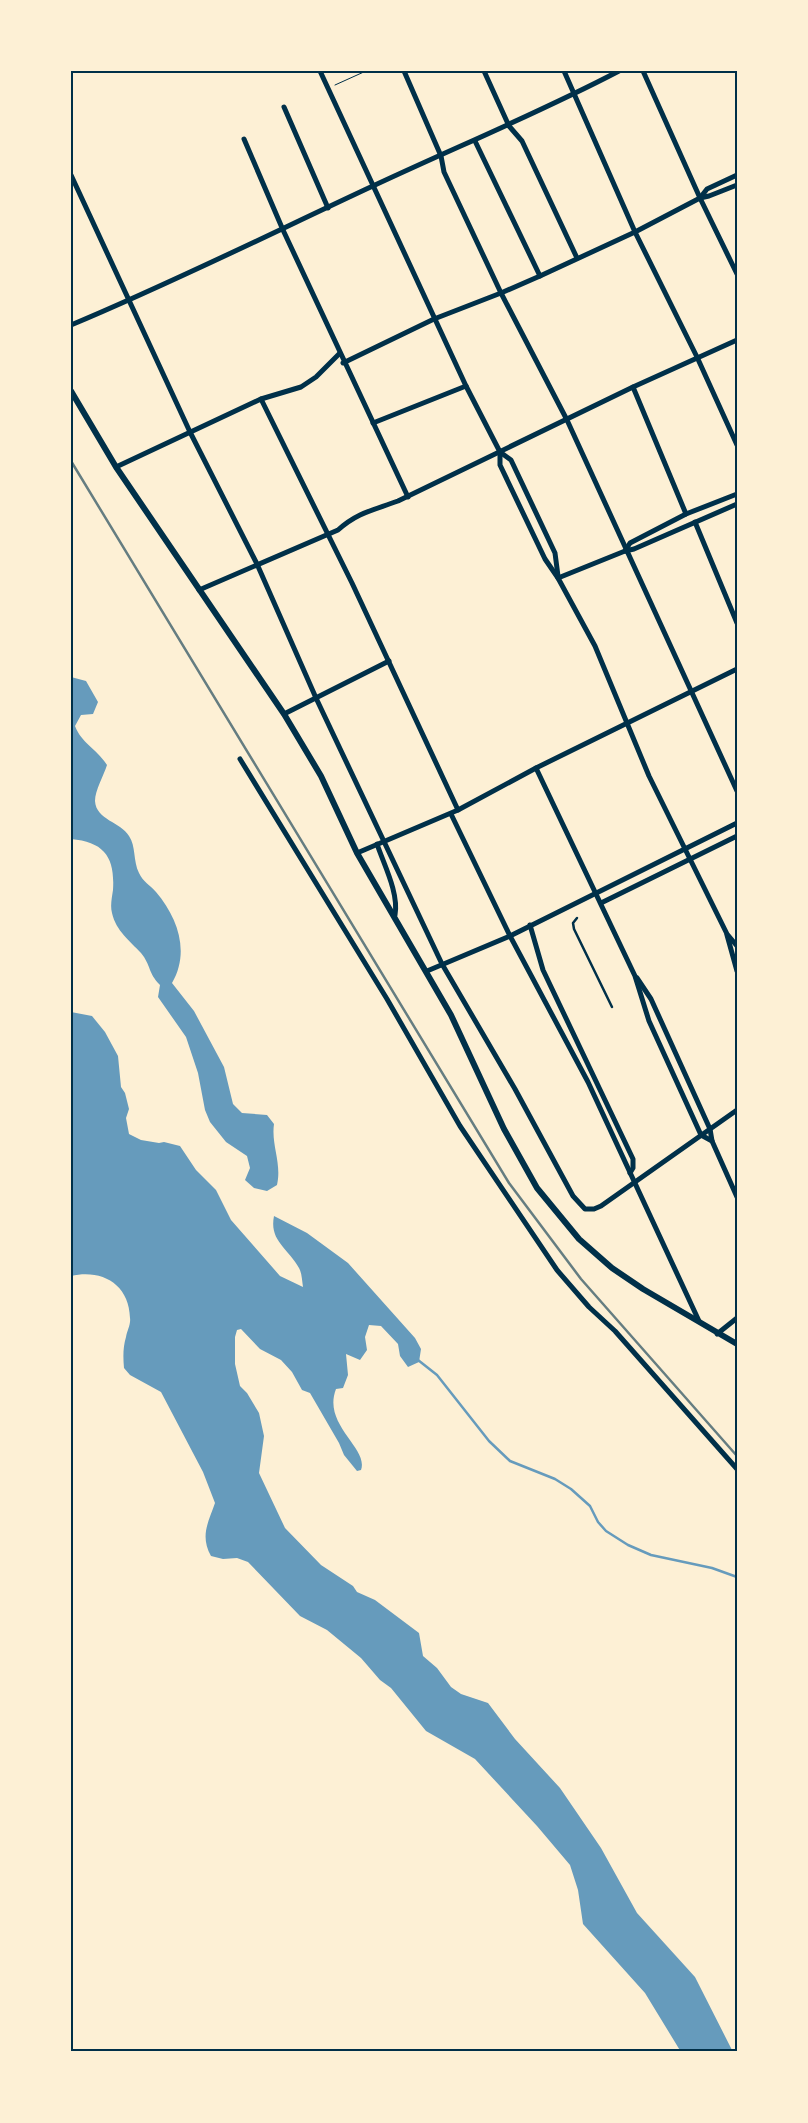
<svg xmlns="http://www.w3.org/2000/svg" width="808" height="2123" font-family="'IBM Plex Serif',serif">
	<rect width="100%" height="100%" fill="#fdf0d5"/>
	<g fill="#669bbc">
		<path d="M71 677 86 681 98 702 93 714 81 715 75 726C82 744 96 748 107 765 104 775 95 790 95 801 96 820 121 822 129 836 136 846 133 861 139 873 143 882 150 885 156 892 178 918 190 952 172 983L194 1011 224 1067 233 1104 242 1113 267 1115 274 1124C271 1145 282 1163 277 1185L267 1191 254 1188 245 1180 250 1168 247 1156 226 1142 210 1122 205 1110 198 1073 186 1037 158 997 160 985C148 973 151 965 141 953 130 941 116 931 112 913 110 906 112 897 113 890 115 858 105 842 71 839Z"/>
		<path d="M71 1012 92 1016 105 1032 118 1056 121 1087 125 1093 129 1109 126 1118 129 1134 141 1140 159 1143 164 1142 180 1146 196 1170 216 1190 231 1220 280 1276 303 1287C302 1281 302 1273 299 1268 288 1248 269 1241 274 1216L307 1233 348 1263 415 1338 421 1349 419 1362 408 1367 400 1356 398 1344 381 1326 369 1325 365 1337 367 1350 360 1360 346 1354 348 1375 343 1388 336 1389C322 1425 369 1448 361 1470L357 1471 344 1455 339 1443 310 1393 302 1390 292 1372 281 1360 260 1349 241 1329 237 1330 235 1337V1364L240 1386 247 1393 259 1413 264 1436 259 1473 285 1528 321 1565 353 1586 357 1592 375 1600 419 1633 423 1656 437 1668 451 1687 461 1694 488 1703 515 1739 560 1788 601 1848 637 1913 695 1977 733 2052H681L645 1993 583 1924 578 1890 570 1865 537 1826 475 1759 426 1731 391 1688 380 1680 361 1658 327 1630 300 1616 248 1562 237 1558 223 1559 211 1556C200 1536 208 1523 215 1503L203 1472 161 1392 130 1375 124 1368C123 1357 123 1347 126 1337 127 1331 131 1324 130 1318 129 1284 102 1269 71 1276Z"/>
	</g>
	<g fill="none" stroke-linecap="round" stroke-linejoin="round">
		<path stroke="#669bbc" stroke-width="2.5" d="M418 1360 437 1375 489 1441 510 1461 555 1479 571 1489 590 1506 598 1522 606 1531 628 1545 651 1555 712 1568 737 1577"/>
		<path stroke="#003049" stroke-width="1" d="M335 85 366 71"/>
		<path stroke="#003049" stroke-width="2.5" d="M577 918 573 923 574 929 612 1007"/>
		<g stroke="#003049" stroke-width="5">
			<path d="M320 71 466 386 500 452V465L545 559 558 578 595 646 649 776 727 934 737 946"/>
			<path d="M404 71 441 156 444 172 501 293 567 420 737 791"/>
			<path d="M484 71 509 126 522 141 577 258"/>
			<path d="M564 71 635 232 697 357 737 445"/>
			<path d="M643 71 700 198 737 274"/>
			<path d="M284 107 328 208"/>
			<path d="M244 139 283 230 408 497"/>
			<path d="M475 141 540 276"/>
			<path d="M71 175 190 432 257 564 316 698 442 964 515 1089 573 1196 585 1209H594L601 1206 737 1110"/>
			<path d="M700 198 707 189 737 175"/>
			<path d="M71 325C174 282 274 232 375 185 456 147 539 113 619 71"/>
			<path d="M343 363 434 319 501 293 540 276 635 232 700 198 709 196 737 185"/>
			<path d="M633 387 686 514"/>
			<path d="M261 399 352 583 458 810"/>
			<path d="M373 423 466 386"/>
			<path d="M500 452 511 460 555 553 558 576"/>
			<path d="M116 467 261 399 301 387 316 377 339 354"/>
			<path d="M695 522 737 623"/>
			<path d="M625 551 630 543 686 514 737 494"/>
			<path d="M558 578 625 551 634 549 737 504"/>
			<path d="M199 590 338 530C358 512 374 510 398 501L633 387 737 340"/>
			<path d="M284 714 389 661"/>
			<path d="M240 759 387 999 460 1126 557 1270 589 1307 615 1331 737 1469"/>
			<path d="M536 768 635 976 649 1021 701 1135 712 1141"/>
			<path d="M451 814 510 936 588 1082 699 1321"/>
			<path d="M377 844C384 865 399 893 395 915"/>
			<path d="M357 853 458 810 536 768 737 669"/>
			<path d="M601 903 737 836"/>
			<path d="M530 925 543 970 633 1159V1168L630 1173"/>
			<path d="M727 935 737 971"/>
			<path d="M427 971 510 936 737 823"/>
			<path d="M637 978 651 999 710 1129 712 1141 737 1197"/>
			<path d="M717 1334 737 1318"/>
		</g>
		<path stroke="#003049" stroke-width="6" d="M71 391 116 467 284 714 321 776 357 853 451 1015 504 1129 537 1188 579 1239 612 1268 643 1289 737 1344"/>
		<path stroke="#657d81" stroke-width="2.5" d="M71 461 509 1183 581 1279 737 1456"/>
	</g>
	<rect width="808" height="2123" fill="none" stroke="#fdf0d5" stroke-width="145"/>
	<rect x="72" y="72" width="664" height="1978" fill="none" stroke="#003049" stroke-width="2"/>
</svg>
